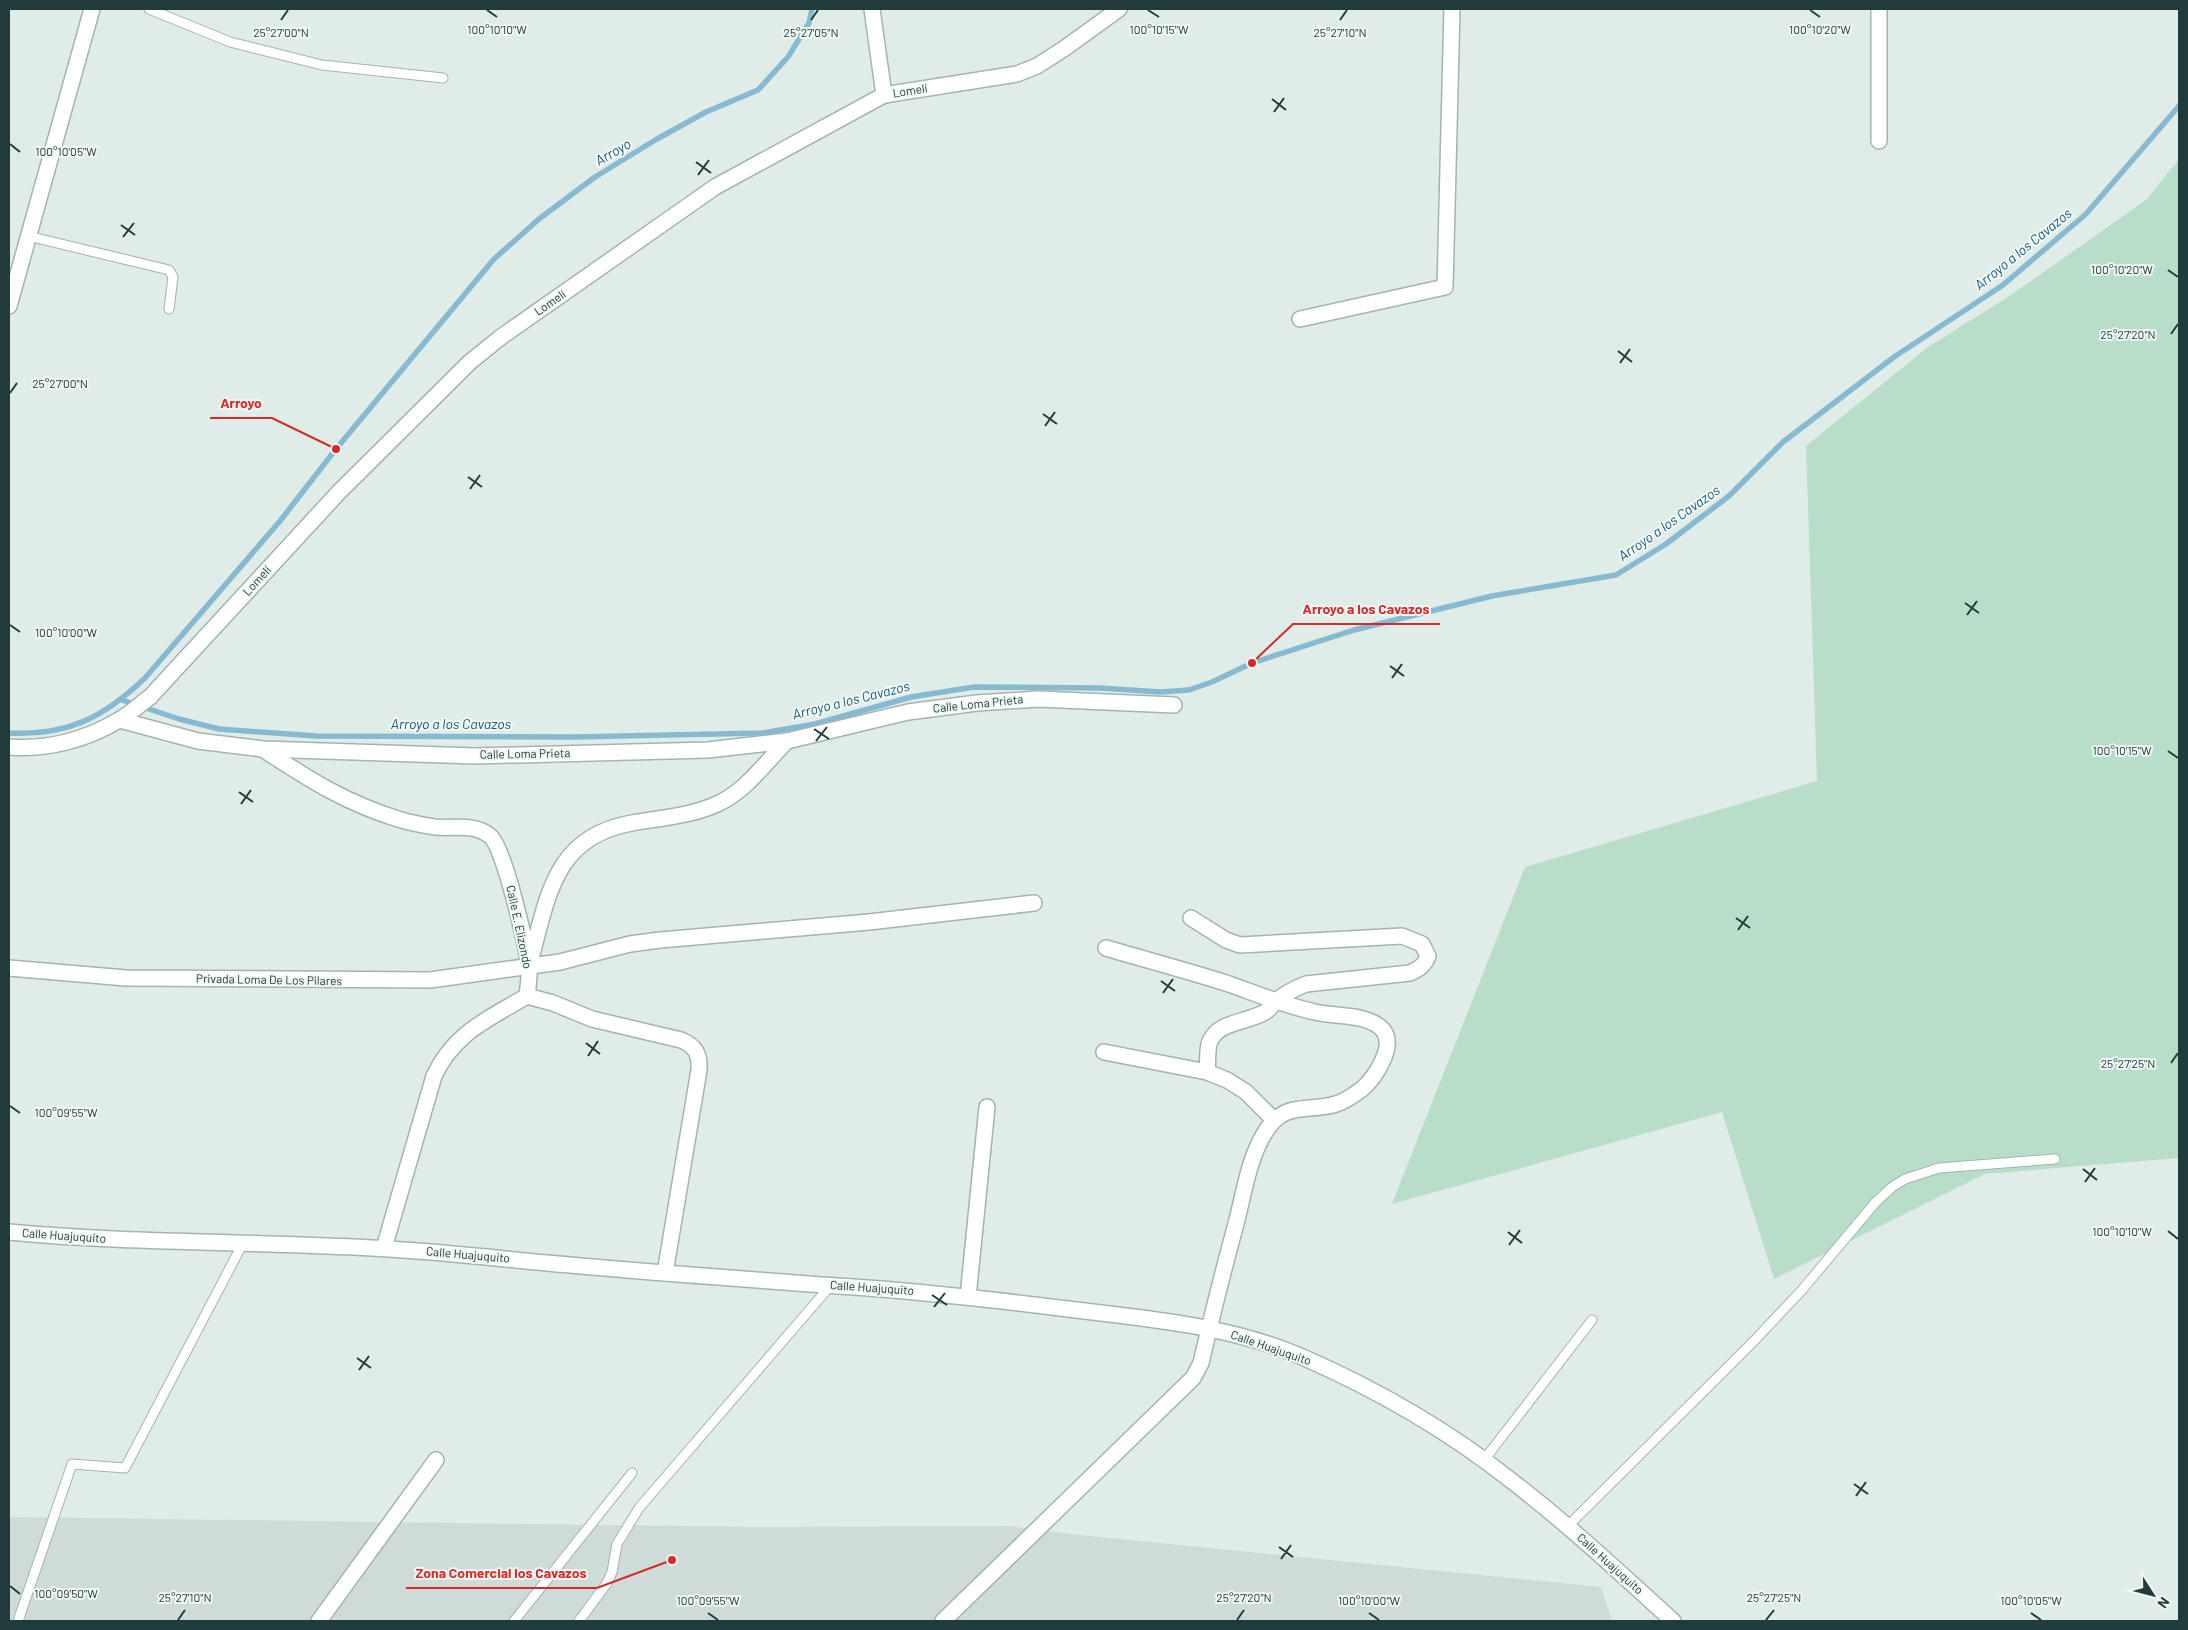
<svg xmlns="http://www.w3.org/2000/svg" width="2188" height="1630" font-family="Barlow,sans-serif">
	<rect width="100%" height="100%" fill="#e0ece8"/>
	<path fill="#cedbd8" d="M9 1517 760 1527 1008 1526 1070 1534 1601 1587 1612 1621H9Z"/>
	<path fill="#b8dec9" d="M2179 159V1158L1985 1174 1774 1279 1722 1112 1392 1204 1525 867 1817 781 1806 446 1928 347 2011 295 2146 200Z"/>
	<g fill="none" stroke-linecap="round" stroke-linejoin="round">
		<g stroke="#86bad3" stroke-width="5.5">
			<path d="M122 700 179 719 219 729 316 736 575 737 763 733 815 724 911 697 974 687 1100 688 1160 692 1189 690 1212 682 1252 663 1354 630 1492 596 1616 575 1666 544 1729 496 1783 442 1894 357 2003 285 2086 214 2179 106"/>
			<path d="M9 733C67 736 103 718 145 678L280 521 336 449 494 259 539 219 595 177 657 139 706 112 758 90 788 57 809 23 812 9"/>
		</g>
		<g stroke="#a3b4b0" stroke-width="11">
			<g id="lane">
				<path d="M149 9 230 42 322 65 443 78"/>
				<path d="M28 236 169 270 173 277 169 309"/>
				<path d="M1484 1460 1592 1320"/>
				<path d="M1568 1526 1754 1341 1802 1290 1875 1203 1892 1187 1905 1179 1939 1168 2055 1159"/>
				<path d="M18 1621 72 1464 125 1468 242 1245"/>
				<path d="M514 1621 632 1473"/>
				<path d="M579 1621 607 1583 612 1572 617 1544 639 1508 831 1285"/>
			</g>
		</g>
		<g stroke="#a3b4b0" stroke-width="18">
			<g id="street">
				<path d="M872 9 884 95"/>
				<path d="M1879 141V9"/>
				<path d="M9 306 92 9"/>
				<path d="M1300 319 1445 287 1452 9"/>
				<path d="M120 720 198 741 263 749 475 756 708 750 787 741 908 712 977 703 1038 699 1174 705"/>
				<path d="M9 747C47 750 86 740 119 720 130 714 140 704 150 697L339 492 470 362 501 337 715 187 884 95 1017 74 1037 66 1065 48 1119 9"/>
				<path d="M264 750C310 780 346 803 398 819 410 823 423 825 435 827 454 829 474 823 490 836 504 846 526 945 529 966 530 975 528 986 527 996"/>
				<path d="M1191 918 1226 940 1240 945 1402 936 1422 944 1428 956C1425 965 1419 969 1410 973L1306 984C1296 988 1284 994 1276 1001 1272 1005 1269 1010 1265 1012 1247 1023 1216 1021 1209 1044 1207 1053 1208 1063 1207 1072"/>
				<path d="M529 965C548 899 552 837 632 823 660 818 691 816 717 804 746 791 765 763 787 741"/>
				<path d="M9 968 126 978 430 980 560 962 630 944 660 940 869 922 1034 903"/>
				<path d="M527 996 553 1003 592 1019 681 1040C696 1046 700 1055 699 1070L665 1273"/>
				<path d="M1104 1052 1207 1072 1227 1080 1246 1092 1274 1120"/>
				<path d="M9 1232C135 1244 262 1241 389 1249 442 1252 494 1258 547 1263 644 1272 741 1279 838 1286 918 1291 997 1300 1076 1310 1151 1319 1230 1326 1300 1356 1376 1389 1449 1431 1513 1482 1569 1525 1621 1574 1673 1621"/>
				<path d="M384 1248 434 1076C454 1033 488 1019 527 996"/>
				<path d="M968 1297 987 1107"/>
				<path d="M319 1621 436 1460"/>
				<path d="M943 1621 1193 1378 1201 1363C1212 1315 1224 1268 1237 1220 1244 1192 1249 1159 1264 1134 1284 1100 1305 1113 1336 1104 1346 1101 1354 1095 1362 1089 1375 1078 1396 1046 1383 1030 1368 1013 1335 1017 1315 1012 1286 1006 1257 994 1229 984 1188 971 1147 960 1106 948"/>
			</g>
		</g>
		<use href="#lane" stroke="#fff" stroke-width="9"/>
		<use href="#street" stroke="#fff" stroke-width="15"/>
	</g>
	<path fill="none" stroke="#203c3a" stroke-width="2" d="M487 10 497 17M1148 10 1159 17M1810 10 1820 17M281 20 288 10M811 20 818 10M1340 20 1347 10M1272 99 1286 110M1274 112 1284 98M10 144 20 152M696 162 711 173M698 175 709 160M121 225 135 235M123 237 134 223M2168 270 2178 277M2171 334 2178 324M1618 351 1632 362M1620 363 1630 349M10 393 17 383M1043 414 1057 424M1045 426 1055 412M468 477 482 487M470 489 480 475M1965 603 1979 613M1967 615 1977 601M10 625 20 632M1390 666 1404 676M1392 678 1402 664M814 729 829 739M816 741 827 727M2168 751 2178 758M239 792 253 802M241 804 251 790M1736 918 1750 928M1738 930 1748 916M1161 981 1175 991M1163 993 1173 979M586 1043 600 1054M588 1056 598 1041M2171 1063 2178 1053M10 1106 20 1113M2083 1169 2097 1180M2085 1182 2095 1168M2168 1231 2178 1239M1508 1232 1522 1243M1509 1245 1520 1230M932 1295 947 1305M934 1307 945 1293M357 1358 371 1368M359 1370 369 1356M1854 1484 1868 1494M1856 1496 1866 1482M1279 1547 1293 1557M1281 1559 1291 1545M10 1586 20 1594M708 1613 718 1620M1369 1613 1379 1620M2031 1613 2041 1620M178 1620 185 1610M1237 1620 1244 1610M1766 1620 1774 1610"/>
	<g text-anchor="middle" stroke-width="4" stroke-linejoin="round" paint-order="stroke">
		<g font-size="12" fill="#203c3a" stroke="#f1f8f6">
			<text transform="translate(910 91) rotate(-9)" y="4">Lomelí</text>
			<text transform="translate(550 303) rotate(-35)" y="4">Lomelí</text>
			<text transform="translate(257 581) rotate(-48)" y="4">Lomelí</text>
			<text transform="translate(978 704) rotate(-6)" y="4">Calle Loma Prieta</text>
			<text transform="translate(525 754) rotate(-1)" y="4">Calle Loma Prieta</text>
			<text transform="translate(519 927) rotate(78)" y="4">Calle E. Elizondo</text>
			<text transform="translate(269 980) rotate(1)" y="4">Privada Loma De Los Pilares</text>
			<text transform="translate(64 1236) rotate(4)" y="4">Calle Huajuquito</text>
			<text transform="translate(468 1255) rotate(5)" y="4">Calle Huajuquito</text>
			<text transform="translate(872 1288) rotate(4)" y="4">Calle Huajuquito</text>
			<text transform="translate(1271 1348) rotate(19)" y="4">Calle Huajuquito</text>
			<text transform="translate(1610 1564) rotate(42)" y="4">Calle Huajuquito</text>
		</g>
		<g font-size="14" font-style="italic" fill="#19597a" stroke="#f1f8f6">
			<text transform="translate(613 152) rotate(-30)" y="5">Arroyo</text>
			<text transform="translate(2023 249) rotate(-39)" y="5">Arroyo a los Cavazos</text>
			<text transform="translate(1669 523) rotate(-35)" y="5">Arroyo a los Cavazos</text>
			<text transform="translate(851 700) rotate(-14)" y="5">Arroyo a los Cavazos</text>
			<text x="451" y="729">Arroyo a los Cavazos</text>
		</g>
	</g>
	<g font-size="12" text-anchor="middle" fill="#203c3a" stroke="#f1f8f6" stroke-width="4" stroke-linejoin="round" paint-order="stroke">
		<text x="497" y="34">100°10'10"W</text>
		<text x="1820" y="34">100°10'20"W</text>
		<text x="1159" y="34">100°10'15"W</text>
		<text x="281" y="37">25°27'00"N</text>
		<text x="811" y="37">25°27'05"N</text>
		<text x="1340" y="37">25°27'10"N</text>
		<text x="66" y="156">100°10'05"W</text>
		<text x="2122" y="274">100°10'20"W</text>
		<text x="2128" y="339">25°27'20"N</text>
		<text x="60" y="388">25°27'00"N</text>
		<text x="66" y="637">100°10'00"W</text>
		<text x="2122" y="755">100°10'15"W</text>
		<text x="2128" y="1068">25°27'25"N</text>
		<text x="66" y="1117">100°09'55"W</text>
		<text x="2122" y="1236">100°10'10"W</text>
		<text x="66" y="1598">100°09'50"W</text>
		<text x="185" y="1602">25°27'10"N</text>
		<text x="1244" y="1602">25°27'20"N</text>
		<text x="1774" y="1602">25°27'25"N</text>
		<text x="708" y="1605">100°09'55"W</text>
		<text x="1369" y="1605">100°10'00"W</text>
		<text x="2031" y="1605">100°10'05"W</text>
	</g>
	<path fill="none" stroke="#d62828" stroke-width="2" d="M336 449L272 418H210M1252 663L1293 624H1440M672 1560L597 1588H406"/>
	<g fill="#d62828" stroke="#f1f8f6" stroke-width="2">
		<circle cx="336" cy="449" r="5"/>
		<circle cx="1252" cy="663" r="5"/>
		<circle cx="672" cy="1560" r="5"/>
	</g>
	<g font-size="14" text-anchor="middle" font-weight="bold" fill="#d62828" stroke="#f1f8f6" stroke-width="4" stroke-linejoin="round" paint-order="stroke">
		<text x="241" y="408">Arroyo</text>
		<text x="1366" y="614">Arroyo a los Cavazos</text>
		<text x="501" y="1578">Zona Comercial los Cavazos</text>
	</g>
	<rect width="2188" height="1630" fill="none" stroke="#203c3a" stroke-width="20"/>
	<g transform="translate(2153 1595) rotate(126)" stroke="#f1f8f6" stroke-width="4" paint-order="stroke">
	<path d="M0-4L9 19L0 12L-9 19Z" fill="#203c3a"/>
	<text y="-8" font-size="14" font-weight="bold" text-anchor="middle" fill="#203c3a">N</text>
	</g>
</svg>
